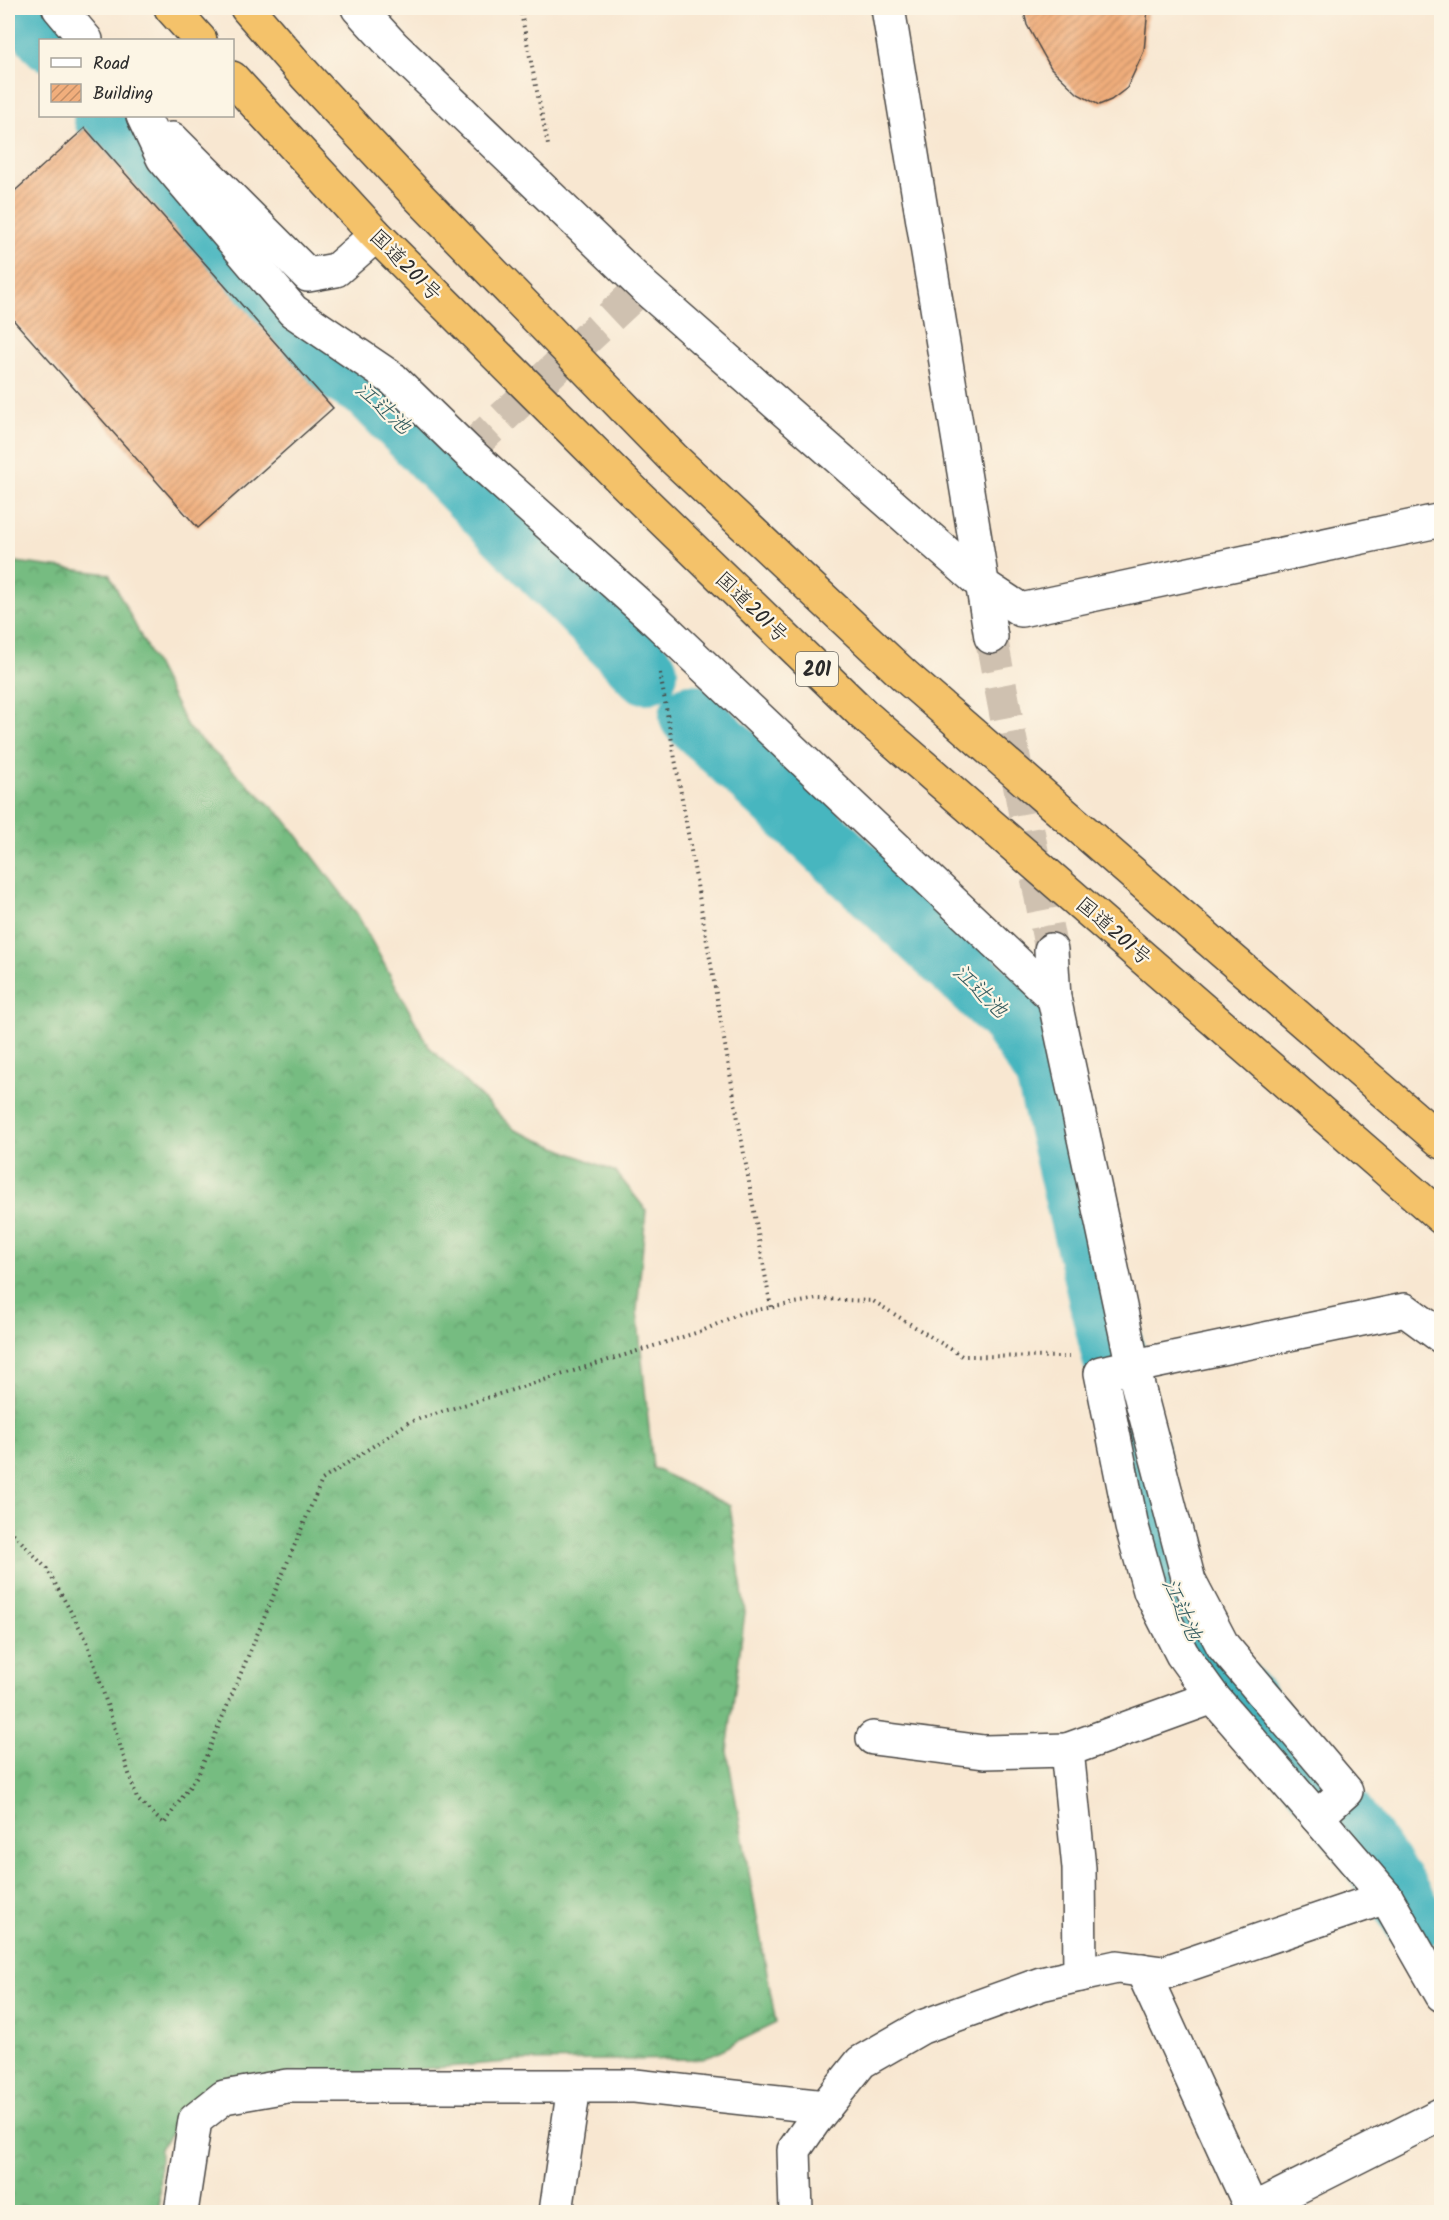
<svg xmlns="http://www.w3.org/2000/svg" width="1449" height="2220" font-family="Kalam,'Klee One',sans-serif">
	<defs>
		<pattern id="forest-crowns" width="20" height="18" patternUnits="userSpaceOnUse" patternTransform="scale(1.5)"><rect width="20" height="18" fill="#76bc81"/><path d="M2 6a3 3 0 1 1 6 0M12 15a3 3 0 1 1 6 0" fill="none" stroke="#61996a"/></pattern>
		<pattern id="building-hatch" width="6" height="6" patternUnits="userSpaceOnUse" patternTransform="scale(1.5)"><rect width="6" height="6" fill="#f1ae7c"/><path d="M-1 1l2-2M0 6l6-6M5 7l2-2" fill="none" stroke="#c38e66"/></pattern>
	</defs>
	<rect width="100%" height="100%" fill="#fcf5e5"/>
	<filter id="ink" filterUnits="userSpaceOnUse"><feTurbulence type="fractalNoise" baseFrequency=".0167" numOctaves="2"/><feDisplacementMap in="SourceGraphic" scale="12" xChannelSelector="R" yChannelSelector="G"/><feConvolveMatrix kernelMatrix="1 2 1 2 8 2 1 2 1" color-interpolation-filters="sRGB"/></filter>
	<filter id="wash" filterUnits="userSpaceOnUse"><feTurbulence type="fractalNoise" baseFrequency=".008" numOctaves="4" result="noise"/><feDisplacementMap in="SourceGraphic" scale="24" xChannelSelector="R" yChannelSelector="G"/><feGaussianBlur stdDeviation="1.35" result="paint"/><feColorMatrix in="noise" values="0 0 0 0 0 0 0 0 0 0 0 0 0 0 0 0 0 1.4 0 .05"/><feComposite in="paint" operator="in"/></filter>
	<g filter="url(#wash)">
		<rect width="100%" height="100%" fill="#f8e7d1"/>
		<path fill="url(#forest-crowns)" stroke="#507456" stroke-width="1.5" d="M8 561 109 574 188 728 284 818 357 914 429 1047 515 1130 616 1172 646 1210 637 1311 653 1468 730 1506 745 1612 727 1751 776 2023 703 2059 519 2061 208 2087 160 2148 159 2212H8Z"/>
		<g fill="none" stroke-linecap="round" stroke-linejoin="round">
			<g stroke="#47b6bf" stroke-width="64">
				<path d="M25 8 51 40"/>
				<path d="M105 116 155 191 274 332 371 389 646 672"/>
				<path d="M691 716 1008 1015 1046 1070 1114 1357"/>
				<path d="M1121 1387 1170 1591 1204 1654 1323 1791"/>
				<path d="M1341 1814 1396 1890 1415 1920"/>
			</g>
		</g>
		<g id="blocks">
			<g fill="url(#building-hatch)">
				<path d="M1023 8H1148L1144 51 1127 88 1111 100 1099 105 1078 94 1051 68 1027 25Z"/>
				<path d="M85 128 333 408 198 528 8 314V197Z"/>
			</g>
		</g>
	</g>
	<g filter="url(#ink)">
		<use href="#blocks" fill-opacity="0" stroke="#4a4744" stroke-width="1.5"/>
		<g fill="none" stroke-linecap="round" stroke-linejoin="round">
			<g stroke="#cfc1b0" stroke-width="33" stroke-dasharray="33 16" stroke-linecap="butt">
				<path d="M467 451 643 286"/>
				<path d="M991 637 1051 950"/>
			</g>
			<g stroke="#4a4744" stroke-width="36">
				<g id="minor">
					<path d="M59 8 86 40"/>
					<path d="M358 8 393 46 643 286 983 585 1021 610 1442 520"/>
					<path d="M888 8 991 637"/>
					<path d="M143 116 163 158 293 311 393 379 467 451 650 615 1054 998"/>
					<path d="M172 139 308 275 336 270 376 235"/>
					<path d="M1051 950 1054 998 1133 1367 1189 1581 1223 1646 1346 1791 1317 1817 1386 1897 1442 1995"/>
					<path d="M873 1738 984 1752 1067 1750"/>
					<path d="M1317 1817 1213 1697 1182 1654 1150 1591 1132 1527 1101 1373 1405 1310 1442 1337"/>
					<path d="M1142 1970 1252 2210"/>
					<path d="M1080 1975 1079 1868 1067 1750 1213 1697"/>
					<path d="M181 2212 195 2120 224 2097 287 2086H635L825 2107"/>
					<path d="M556 2212 574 2086"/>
					<path d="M796 2212 794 2150 814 2121 861 2062 922 2027 1041 1984 1080 1975 1117 1967 1163 1973 1386 1897"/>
					<path d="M1248 2212 1442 2114"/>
				</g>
			</g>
			<g stroke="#4a4744" stroke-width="36">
				<g id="trunk">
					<path d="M171 8 200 40"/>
					<path d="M247 8 306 76 420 198 673 458 904 675 1442 1142"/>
					<path d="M232 78 376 235 636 494 863 714 1442 1218"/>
				</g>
			</g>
			<g stroke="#4a4744" stroke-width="4" stroke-dasharray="1.5 4.5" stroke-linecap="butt">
				<path d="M520 8 548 145"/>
				<path d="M660 673 771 1308"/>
				<path d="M8 1531 12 1532 47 1569 87 1641 137 1799 164 1824 199 1773 322 1480 409 1422 702 1331 741 1313 817 1299 873 1301 962 1356 1069 1357"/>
			</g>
			<use href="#minor" stroke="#fff" stroke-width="33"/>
			<use href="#trunk" stroke="#f4c26a" stroke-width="33"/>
		</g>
	</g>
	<g text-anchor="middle" stroke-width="4.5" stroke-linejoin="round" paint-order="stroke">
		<rect fill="#fcf5e5" stroke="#6a6863" stroke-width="1.5" x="796" y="652" width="42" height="34" rx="4.5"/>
		<g font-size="20" font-weight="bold" fill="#2b2b2b">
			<text x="817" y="676">201</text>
		</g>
		<g font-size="21" fill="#2b2b2b" stroke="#fcf5e5">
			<text transform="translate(406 265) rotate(45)" y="7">国道201号</text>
			<text transform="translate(752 607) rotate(44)" y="7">国道201号</text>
			<text transform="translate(1114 931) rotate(41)" y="7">国道201号</text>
		</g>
		<g font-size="22" font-style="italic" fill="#355c5f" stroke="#fcf5e5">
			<text transform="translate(384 407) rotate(42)" y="8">江辻池</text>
			<text transform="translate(981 990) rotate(44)" y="8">江辻池</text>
			<text transform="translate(1183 1609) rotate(66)" y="8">江辻池</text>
		</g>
	</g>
	<rect width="1449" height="2220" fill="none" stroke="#fcf5e5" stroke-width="30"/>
	<rect x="39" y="39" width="195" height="78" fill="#fcf5e5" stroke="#a8a49b" stroke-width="1.5"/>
	<rect x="51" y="58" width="30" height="9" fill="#ffffff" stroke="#a8a49b" stroke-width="1.5"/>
	<text x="93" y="69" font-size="18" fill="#2b2b2b">Road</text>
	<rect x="51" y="84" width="30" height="18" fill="url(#building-hatch)" stroke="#a8a49b" stroke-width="1.5"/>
	<text x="93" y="99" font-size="18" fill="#2b2b2b">Building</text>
</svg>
